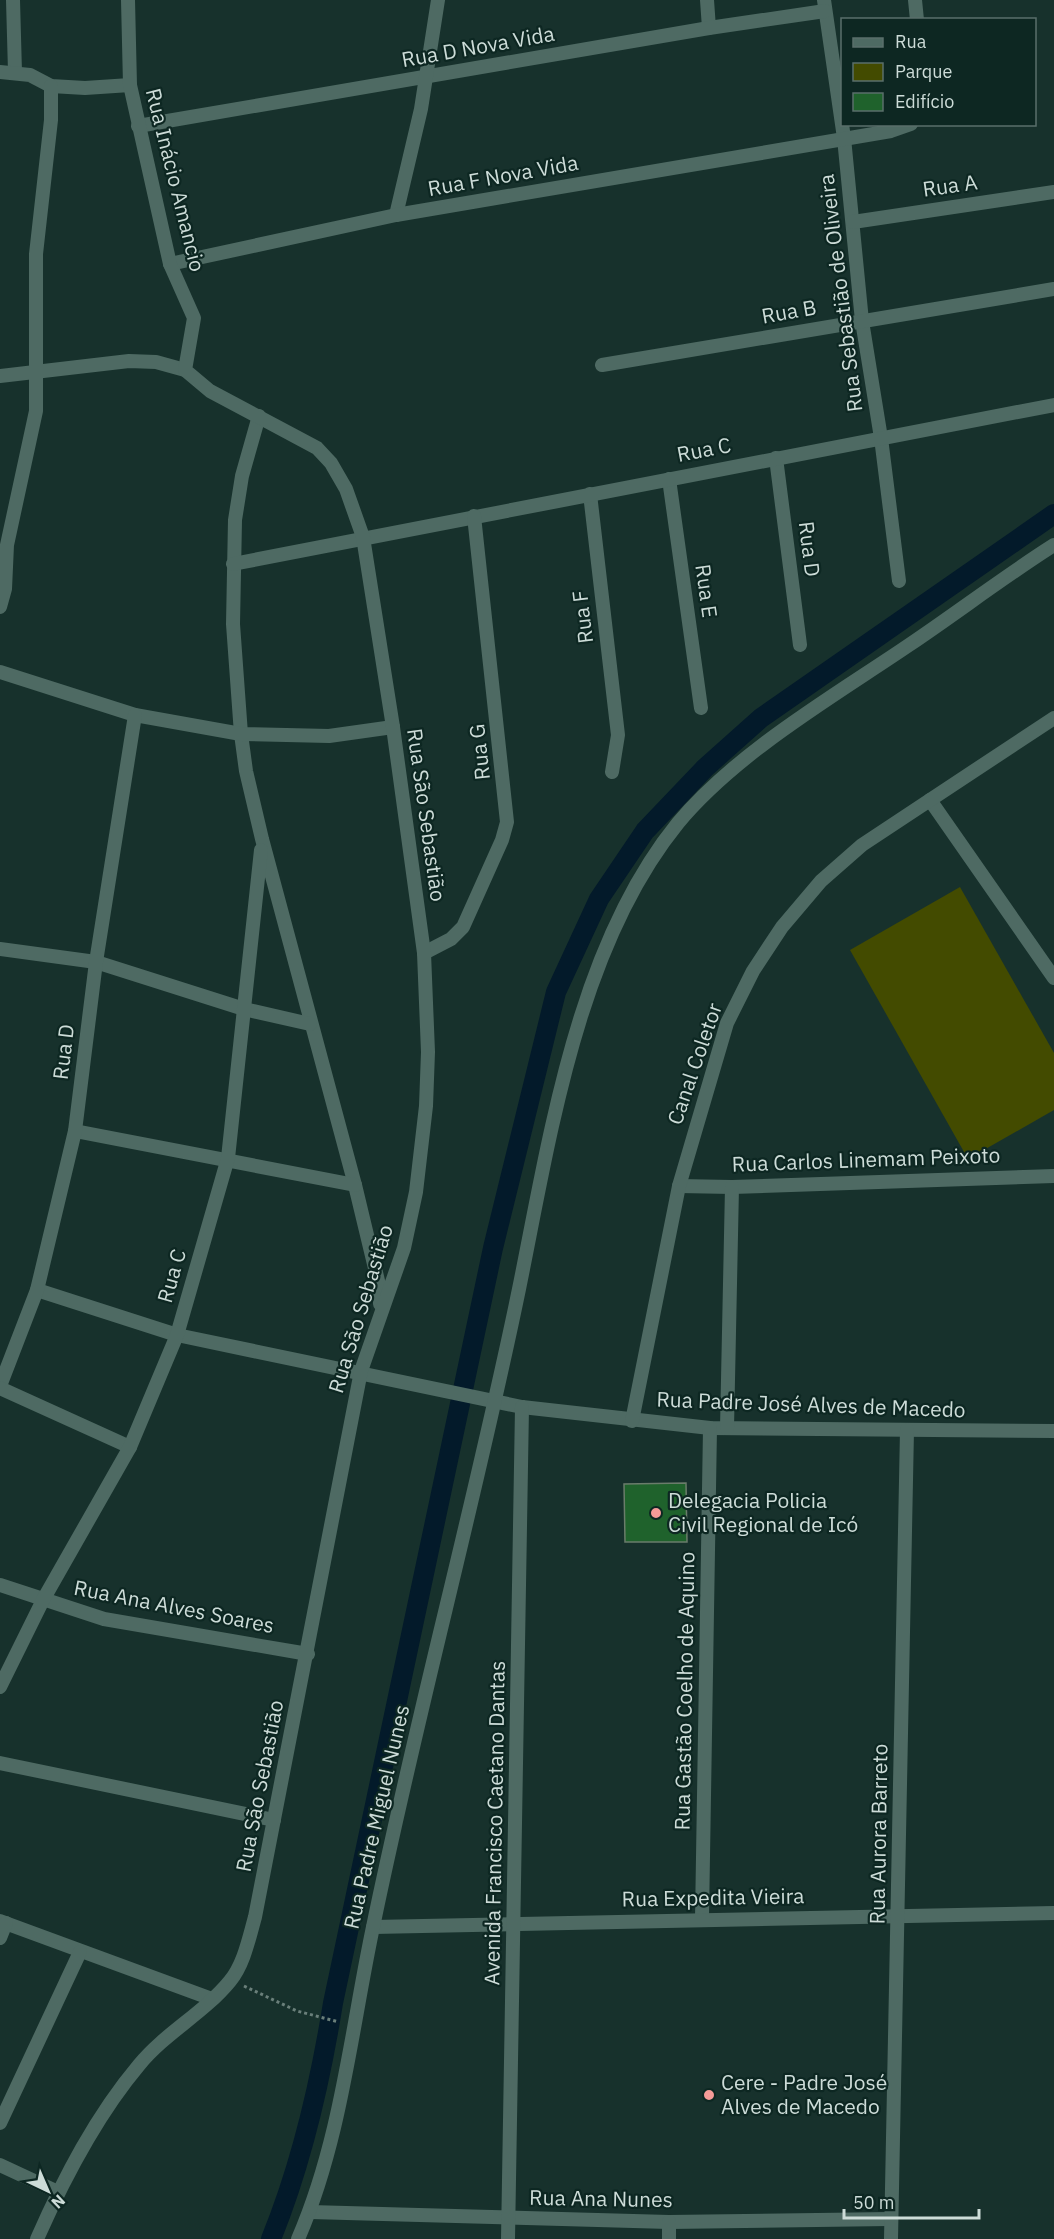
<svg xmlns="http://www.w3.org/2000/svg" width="1054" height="2239" font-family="'IBM Plex Sans',sans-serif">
	<rect width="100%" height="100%" fill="#17312c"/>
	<path fill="#434b00" d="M960 887 1054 1053V1110L968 1159 850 950Z"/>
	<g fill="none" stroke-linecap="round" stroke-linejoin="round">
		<path stroke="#031a2a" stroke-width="20" d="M271 2239C302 2163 320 2084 333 2003L493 1248 556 992 599 899 645 831 705 768 761 718 1054 514"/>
	</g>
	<path fill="#1f622c" stroke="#6a7c6b" stroke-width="1.5" d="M686 1483 687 1542H625L624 1484Z"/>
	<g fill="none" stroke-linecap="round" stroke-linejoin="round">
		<path stroke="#6a7f7a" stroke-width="3" stroke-dasharray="3 3" stroke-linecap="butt" d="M244 1986 297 2011 339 2022"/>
		<g stroke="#4e6a63" stroke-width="14">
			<path d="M13 0 15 72"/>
			<path d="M707 0 709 28"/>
			<path d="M824 0 844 138 862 321 881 438 899 581"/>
			<path d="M915 0 917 20"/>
			<path d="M0 72 30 75 51 86 85 88 130 85"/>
			<path d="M138 126 709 28 825 11"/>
			<path d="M396 215 421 109 438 0"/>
			<path d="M853 222 1054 192"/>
			<path d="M170 264 396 215 891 131 911 124"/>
			<path d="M602 365 1054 289"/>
			<path d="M0 376 129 361 156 362 185 370"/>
			<path d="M259 416 242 476 235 520 233 624 241 734 246 771 262 839 355 1185 379 1285 380 1304"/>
			<path d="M776 458 800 645"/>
			<path d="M669 479 701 708"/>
			<path d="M590 494 618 735 612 772"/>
			<path d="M233 564 1054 405"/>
			<path d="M0 607 5 589 7 545 36 411V254L51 120V86"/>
			<path d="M0 672 135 715 241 734 329 736 393 727"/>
			<path d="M930 800 1054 978"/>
			<path d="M0 949 96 962 244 1009 310 1024"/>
			<path d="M424 953 451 939 463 927 502 840 507 822 474 516"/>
			<path d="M75 1131 355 1185"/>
			<path d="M679 1186 732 1187 1054 1176"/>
			<path d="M37 1290 177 1335 522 1407 710 1428 1054 1431"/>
			<path d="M0 1386 37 1290 75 1131 96 962 135 715"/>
			<path d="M0 1388 130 1447"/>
			<path d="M632 1421 679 1186 727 1023 753 971 782 927 821 881 862 845 1054 718"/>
			<path d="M727 1428 732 1187"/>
			<path d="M0 1585 104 1619 308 1654"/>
			<path d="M0 1687 43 1600 130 1447 177 1335 228 1158 261 850"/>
			<path d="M0 1763 274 1820"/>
			<path d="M702 1918 710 1428"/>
			<path d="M0 1921 212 1999"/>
			<path d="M373 1927 1054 1913"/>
			<path d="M0 1938 6 1923"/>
			<path d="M0 2123 80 1952"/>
			<path d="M0 2165 58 2192"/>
			<path d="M310 2212 669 2222 890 2219"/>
			<path d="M37 2239C64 2178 96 2116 139 2065 165 2033 204 2013 230 1981 244 1964 249 1938 255 1917L361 1371 404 1248 416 1192 426 1106 428 1052 424 953 393 727 363 537 346 489 331 463 317 448 210 391 185 370 194 318 170 264 130 85 128 0"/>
			<path d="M298 2239C341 2140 351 2031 373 1927 417 1713 475 1503 519 1289 550 1137 577 947 678 823 737 752 834 696 909 645 958 612 1005 576 1054 545"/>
			<path d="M508 2239 522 1407"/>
			<path d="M669 2239V2222"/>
			<path d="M891 2239 907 1430"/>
		</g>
	</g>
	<g fill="#f59b98" stroke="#0d2722" stroke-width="2">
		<circle cx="656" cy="1513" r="6"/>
		<circle cx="709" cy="2095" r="6"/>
	</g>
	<g text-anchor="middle" stroke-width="4.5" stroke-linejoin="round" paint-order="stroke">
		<g font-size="21" fill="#cddcd8" stroke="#0d2722">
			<text transform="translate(478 47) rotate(-10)" y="7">Rua D Nova Vida</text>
			<text transform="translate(503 176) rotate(-10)" y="7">Rua F Nova Vida</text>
			<text transform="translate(175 180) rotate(76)" y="7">Rua Inácio Amancio</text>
			<text transform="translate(950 186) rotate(-8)" y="7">Rua A</text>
			<text transform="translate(841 293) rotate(-97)" y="7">Rua Sebastião de Oliveira</text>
			<text transform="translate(789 312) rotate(-10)" y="7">Rua B</text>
			<text transform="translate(704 450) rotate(-11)" y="7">Rua C</text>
			<text transform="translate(809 549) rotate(83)" y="7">Rua D</text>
			<text transform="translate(706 591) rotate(82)" y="7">Rua E</text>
			<text transform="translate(583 617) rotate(-97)" y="7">Rua F</text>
			<text transform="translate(480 752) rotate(-96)" y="7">Rua G</text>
			<text transform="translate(426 815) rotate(82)" y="7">Rua São Sebastião</text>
			<text transform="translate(64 1052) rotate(-83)" y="7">Rua D</text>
			<text transform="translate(695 1064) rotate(-71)" y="7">Canal Coletor</text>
			<text transform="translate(866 1160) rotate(-2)" y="7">Rua Carlos Linemam Peixoto</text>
			<text transform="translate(172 1276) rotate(-74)" y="7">Rua C</text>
			<text transform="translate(361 1309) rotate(-73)" y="7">Rua São Sebastião</text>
			<text transform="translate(811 1405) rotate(2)" y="7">Rua Padre José Alves de Macedo</text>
			<text transform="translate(174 1607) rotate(11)" y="7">Rua Ana Alves Soares</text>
			<text transform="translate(685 1691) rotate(-89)" y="7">Rua Gastão Coelho de Aquino</text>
			<text transform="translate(260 1786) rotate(-79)" y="7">Rua São Sebastião</text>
			<text transform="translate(377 1817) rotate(-77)" y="7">Rua Padre Miguel Nunes</text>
			<text transform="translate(495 1823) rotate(-89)" y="7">Avenida Francisco Caetano Dantas</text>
			<text transform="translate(879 1834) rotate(-89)" y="7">Rua Aurora Barreto</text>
			<text transform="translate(713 1898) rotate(-1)" y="7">Rua Expedita Vieira</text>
			<text transform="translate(601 2199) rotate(1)" y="7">Rua Ana Nunes</text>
		</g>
		<g font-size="21" fill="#cddcd8" stroke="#0d2722" text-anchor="start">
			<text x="668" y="1508">Delegacia Policia<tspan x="668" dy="24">Civil Regional de Icó</tspan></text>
			<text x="721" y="2090">Cere - Padre José<tspan x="721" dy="24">Alves de Macedo</tspan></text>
		</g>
	</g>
	<rect x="841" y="18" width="195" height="108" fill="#0d2722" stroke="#5a6f6b" stroke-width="1.5"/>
	<rect x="853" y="38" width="30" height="9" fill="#4e6a63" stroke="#5a6f6b" stroke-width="1.5"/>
	<text x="895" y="48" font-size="18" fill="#cddcd8">Rua</text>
	<rect x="853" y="63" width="30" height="18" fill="#434b00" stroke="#5a6f6b" stroke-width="1.5"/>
	<text x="895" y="78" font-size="18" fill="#cddcd8">Parque</text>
	<rect x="853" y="93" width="30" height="18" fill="#1f622c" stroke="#5a6f6b" stroke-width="1.5"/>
	<text x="895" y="108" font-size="18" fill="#cddcd8">Edifício</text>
	<g transform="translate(48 2191) rotate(136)" stroke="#0d2722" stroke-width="4.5" paint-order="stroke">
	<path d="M0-4.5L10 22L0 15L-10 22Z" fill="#cddcd8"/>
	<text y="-9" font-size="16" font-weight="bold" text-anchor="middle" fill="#cddcd8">N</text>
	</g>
	<path d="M844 2209v9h135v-9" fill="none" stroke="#cddcd8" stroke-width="3"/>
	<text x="853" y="2209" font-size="18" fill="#cddcd8" stroke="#0d2722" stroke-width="4.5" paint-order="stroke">50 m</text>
</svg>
